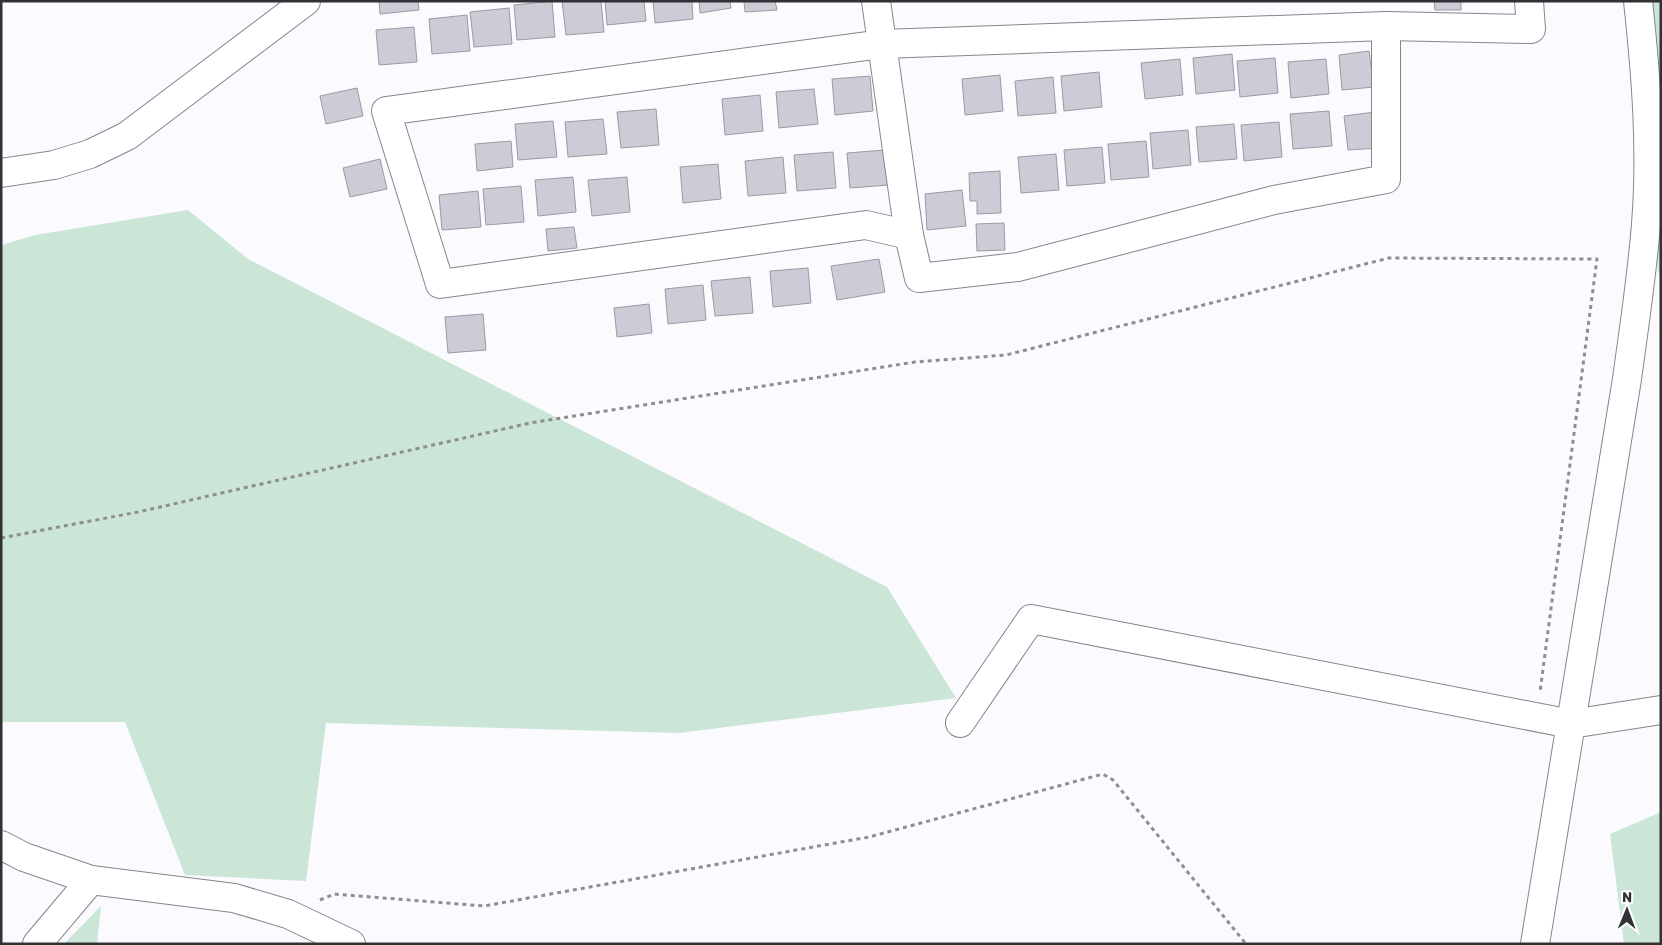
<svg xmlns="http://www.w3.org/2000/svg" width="1662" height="945" font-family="Rubik,sans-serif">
	<rect width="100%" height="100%" fill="#fbfbff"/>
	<g fill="#cbe5d6">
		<path d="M1639 1H1661V273L1658 272Z"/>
		<path d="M188 210 248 259 887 587 956 698 679 733 326 723 306 881 185 875 125 722H1V245L35 235Z"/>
		<path d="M1661 812V944H1624L1610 834Z"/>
		<path d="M101 906 97 944H64Z"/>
	</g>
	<g fill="#cdccd6" stroke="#9b9aa4">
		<path d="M379 1H418L419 10 380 14Z"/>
		<path d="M552 1 555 37 517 40 514 5Z"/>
		<path d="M562 1H601L604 32 566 35Z"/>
		<path d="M605 1H644L646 21 607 25Z"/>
		<path d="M653 1H692L693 19 655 23Z"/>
		<path d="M699 1H730L731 8 700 13Z"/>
		<path d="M744 1H775L777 10 745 12Z"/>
		<path d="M1434 1H1461V10H1435Z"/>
		<path d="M509 8 512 44 474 47 470 12Z"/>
		<path d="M467 15 470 51 432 54 429 19Z"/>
		<path d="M414 27 417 62 379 65 376 30Z"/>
		<path d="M1369 51 1374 87 1342 90 1339 55Z"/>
		<path d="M1232 54 1235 90 1196 94 1193 58Z"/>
		<path d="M1275 58 1278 93 1240 97 1237 61Z"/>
		<path d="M1180 59 1183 95 1145 99 1141 63Z"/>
		<path d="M1326 59 1329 94 1291 98 1288 62Z"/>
		<path d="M1099 72 1102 107 1064 111 1061 76Z"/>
		<path d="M1000 75 1003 111 965 115 962 79Z"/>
		<path d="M870 76 873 111 835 115 832 79Z"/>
		<path d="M1053 77 1056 113 1018 116 1015 81Z"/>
		<path d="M357 88 363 116 326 124 320 96Z"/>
		<path d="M814 89 818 124 779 128 776 92Z"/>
		<path d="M760 95 763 131 725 135 722 99Z"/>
		<path d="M656 109 659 145 621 148 617 112Z"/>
		<path d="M1329 111 1332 146 1293 149 1290 114Z"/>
		<path d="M1375 112 1380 148 1348 150 1344 116Z"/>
		<path d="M603 119 607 154 568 157 565 122Z"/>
		<path d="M553 121 557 157 518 160 515 124Z"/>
		<path d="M1279 122 1282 157 1244 161 1241 125Z"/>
		<path d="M1234 124 1237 159 1199 162 1196 127Z"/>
		<path d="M1188 130 1191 165 1153 169 1150 133Z"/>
		<path d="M511 141 513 167 477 171 475 144Z"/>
		<path d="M1146 141 1149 177 1111 180 1108 144Z"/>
		<path d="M1102 147 1105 183 1067 186 1064 150Z"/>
		<path d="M885 150 889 185 850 188 847 153Z"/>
		<path d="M833 152 836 188 797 191 794 155Z"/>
		<path d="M1056 154 1059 190 1021 193 1018 157Z"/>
		<path d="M783 157 786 193 748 196 745 161Z"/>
		<path d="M380 159 387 189 350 197 343 168Z"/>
		<path d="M718 164 721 199 683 203 680 167Z"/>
		<path d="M1000 171 1001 213 977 214V201H970L969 173Z"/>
		<path d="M573 177 576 212 538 216 535 180Z"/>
		<path d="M627 177 630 212 592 216 588 180Z"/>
		<path d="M521 186 524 222 486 225 483 189Z"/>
		<path d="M962 190 966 226 927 230 925 194Z"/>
		<path d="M478 191 481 227 442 230 439 195Z"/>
		<path d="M1004 223 1005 250 977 251 976 224Z"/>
		<path d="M574 227 577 248 548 251 546 229Z"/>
		<path d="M879 259 885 292 837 300 831 266Z"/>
		<path d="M808 268 811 303 773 307 770 271Z"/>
		<path d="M750 277 753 313 715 316 711 281Z"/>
		<path d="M703 285 706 320 668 324 665 289Z"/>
		<path d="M649 304 652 333 617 337 614 308Z"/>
		<path d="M483 314 486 350 448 353 445 317Z"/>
	</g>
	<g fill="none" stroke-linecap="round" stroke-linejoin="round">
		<g stroke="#85858e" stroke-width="30">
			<g id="minor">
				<path d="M876 1 909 235 919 278 1018 267 1274 200 1386 179V26"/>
				<path d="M1 173 54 165 90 154 127 136 306 1"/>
				<path d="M909 235 866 225 440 284 386 111 882 44 1386 26 1531 29 1529 1"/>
				<path d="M960 723 1031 619 1571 724 1661 710"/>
				<path d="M1 845 24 857 91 880 234 898 288 914 351 944"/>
				<path d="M37 944 91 880"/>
				<path d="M1535 944 1627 379C1634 327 1642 276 1646 224 1652 150 1646 75 1638 1"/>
			</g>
		</g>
		<g stroke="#8e8e92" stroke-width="3" stroke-dasharray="4 4" stroke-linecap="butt">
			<path d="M1 538 138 512 530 423 915 362 1006 355 1389 258 1597 259 1540 692"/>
			<path d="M320 900 334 894 484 906 869 837 1103 774 1113 780 1246 944"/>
		</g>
		<use href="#minor" stroke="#fff" stroke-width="28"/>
	</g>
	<rect width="1662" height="945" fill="none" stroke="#323135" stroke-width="5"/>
	<g transform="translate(1627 910) rotate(1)" stroke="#ffffff" stroke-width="4" paint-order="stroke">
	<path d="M0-4L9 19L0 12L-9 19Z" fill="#323135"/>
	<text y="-8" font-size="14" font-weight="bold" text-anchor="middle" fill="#323135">N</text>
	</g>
</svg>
